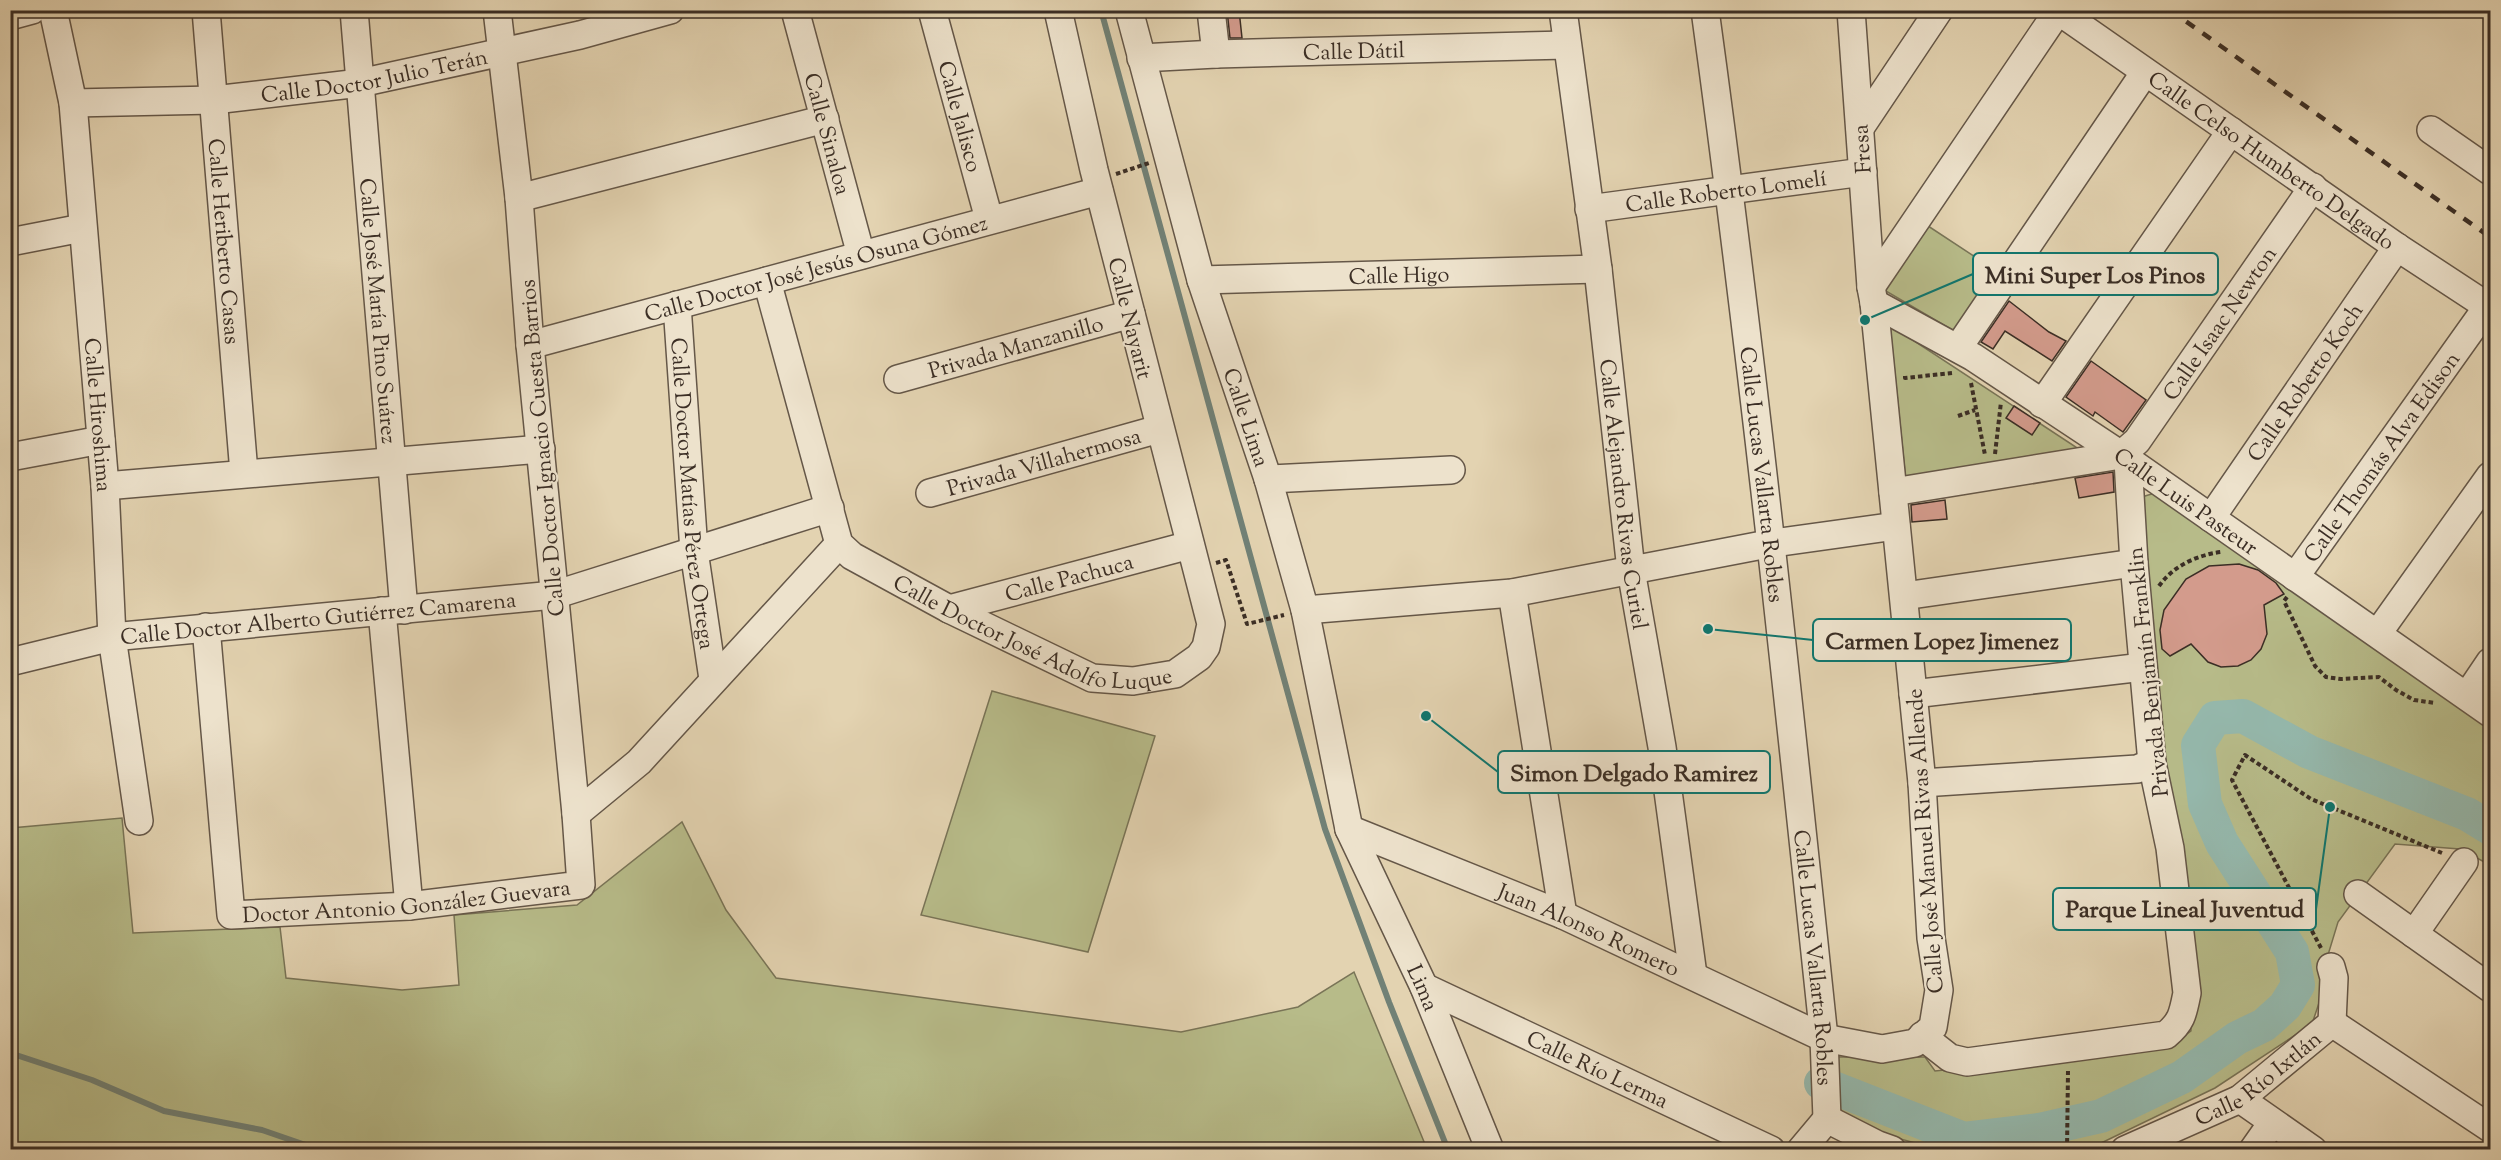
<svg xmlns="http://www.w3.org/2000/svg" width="2501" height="1160" font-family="'Sorts Mill Goudy',serif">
	<rect width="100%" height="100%" fill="#e3d3b1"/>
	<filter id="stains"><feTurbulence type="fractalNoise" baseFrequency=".00333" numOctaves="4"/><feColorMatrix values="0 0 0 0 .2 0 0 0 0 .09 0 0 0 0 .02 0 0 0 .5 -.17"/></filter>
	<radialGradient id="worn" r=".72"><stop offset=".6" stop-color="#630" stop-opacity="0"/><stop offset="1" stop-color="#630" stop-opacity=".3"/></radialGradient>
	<g fill="#b7bb89" stroke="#797457" stroke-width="1.5">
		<path d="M1922 222 1998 272 1954 331 1879 287Z"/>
		<path d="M1890 325 2091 457 1906 482Z"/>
		<path d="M2155 493 2490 729V865L2460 849 2395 844 2338 922 2324 968 2326 982 2312 1024 2215 1088 2095 1146 2070 1150 1937 1149 1831 1120 1830 1057H1925L1935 1071 2169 1047 2191 1031 2185 944 2138 501 2145 496Z"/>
		<path d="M992 691 1155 736 1088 952 921 915Z"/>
		<path d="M122 818 133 933 280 927 286 978 402 990 459 985 454 915 577 905 682 822 726 910 776 978 1181 1032 1298 1007 1354 972 1427 1149 11 1150V828Z"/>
	</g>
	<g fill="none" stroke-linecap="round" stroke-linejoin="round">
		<g stroke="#718176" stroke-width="6">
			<path d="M1101 10 1325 829 1389 1002 1448 1150"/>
			<path d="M10 1053 92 1080 164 1111 262 1130 320 1150"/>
		</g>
		<path stroke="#95b8ac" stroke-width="34" d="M1821 1083 1964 1139 2039 1130 2101 1116 2182 1077 2237 1038 2264 1025 2285 1006 2298 985 2292 952 2222 843 2205 804 2198 745 2215 718 2243 716 2309 752 2467 814 2490 828"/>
	</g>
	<g fill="#d39b8c" stroke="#3b2e25" stroke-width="1.5">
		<path d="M1227 10H1239L1242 38H1230Z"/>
		<path d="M2009 301 2049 332 2066 341 2052 361 2005 331 1993 349 1981 342Z"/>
		<path d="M2091 361 2146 400 2123 432 2095 412 2093 416 2066 397Z"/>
		<path d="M2014 406 2040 423 2032 435 2006 418Z"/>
		<path d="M2113 472 2114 492 2079 498 2075 478Z"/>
		<path d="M1945 500 1947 519 1912 522 1911 505Z"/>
		<path d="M2239 564 2258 570 2276 583 2284 594 2264 605 2267 634 2261 649 2251 660 2238 666 2221 667 2208 662 2191 644 2170 656 2162 649 2160 630 2164 610 2186 579 2209 566Z"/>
	</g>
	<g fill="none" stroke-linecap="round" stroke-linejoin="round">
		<g stroke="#655748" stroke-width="30">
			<g id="minor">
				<path id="s1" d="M53 10 73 103 105 486 112 637 139 821"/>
				<path id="s2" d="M206 10 244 473"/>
				<path id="s3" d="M354 10 404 610"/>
				<path id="s4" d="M795 10 861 255"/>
				<path id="s5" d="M932 10 989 219"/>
				<path id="s6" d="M1129 10 1201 280 1268 479 1305 610 1349 829 1424 987 1490 1150"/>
				<path d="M1211 10 1216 54"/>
				<path id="s7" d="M1563 10 1598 269 1631 570 1662 747 1693 975"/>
				<path id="s8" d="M1705 10C1752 352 1788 695 1824 1038L1827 1119"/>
				<path id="s9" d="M2057 10 2397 247 2490 308"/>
				<path d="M10 16 32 10"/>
				<path id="s10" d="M1141 58 1216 54 1567 45"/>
				<path id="s11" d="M73 103 214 100 360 83 580 35 670 10"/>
				<path d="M1860 128 1939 10"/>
				<path d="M2431 130 2490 171"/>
				<path d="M519 198 825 119"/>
				<path id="s12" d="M1589 209 1863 172"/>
				<path d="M10 242 82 228"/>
				<path id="s13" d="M1201 280 1598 269"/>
				<path id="s14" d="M767 281 839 544 852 556 949 609 1092 678 1133 681 1175 674 1199 657 1206 647 1211 624 1094 170 1058 10"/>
				<path d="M1871 287 2058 11"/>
				<path id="s15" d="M1874 303 1973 357 2121 455 2490 713"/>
				<path id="s16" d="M677 305 694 551 713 679"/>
				<path id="s17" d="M530 345 1099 191"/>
				<path d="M1958 348 2145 72"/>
				<path id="s18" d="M898 379 1131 314"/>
				<path d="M2042 404 2231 131"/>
				<path d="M10 457 101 440"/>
				<path d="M1268 479 1451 470"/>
				<path d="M105 486 541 449"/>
				<path id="s19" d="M1893 492 2121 455 2137 441 2313 187"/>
				<path id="s20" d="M930 493 1159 429"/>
				<path id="s21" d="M2211 518 2397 247"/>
				<path id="s22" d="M2295 577 2488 306"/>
				<path d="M1512 593 1563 915"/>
				<path d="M1904 596 2134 563"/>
				<path id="s23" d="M949 609 1190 545"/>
				<path d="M1305 610 1512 593 1773 543 1896 526"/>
				<path d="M382 611 409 906"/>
				<path id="s24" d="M206 627 231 915 409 906 581 885 576 814 530 345 519 198 497 10"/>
				<path d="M2378 633 2490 476"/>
				<path id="s25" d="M10 662 112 637 554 595 830 508"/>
				<path d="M1913 694 2143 667"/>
				<path d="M2467 696 2490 662"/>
				<path d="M1922 783 2137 769 2152 763"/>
				<path d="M576 814 639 762 839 544"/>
				<path id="s26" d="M1349 829 1563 915 1824 1038 1882 1049 1915 1043 1933 1027 1939 990 1931 938 1922 783 1874 303 1871 287 1851 10"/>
				<path d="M2358 894 2490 988"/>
				<path d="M2414 934 2464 862"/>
				<path id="s27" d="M1424 987 1771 1150"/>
				<path d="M2332 1023 2490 1128"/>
				<path d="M1922 1036 1950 1058 1967 1062 2166 1035C2182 1022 2183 1013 2187 993L2170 848 2152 763 2134 563 2128 460"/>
				<path d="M2240 1099 2313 1150"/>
				<path d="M1827 1119 1878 1145 1892 1150"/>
				<path d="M1801 1150 1827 1119"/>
				<path id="s28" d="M2125 1150 2240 1099 2332 1023 2334 978 2331 967"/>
				<path d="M2253 1150 2272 1123"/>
			</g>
		</g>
		<g stroke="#3b2e25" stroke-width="4" stroke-dasharray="4.5 3" stroke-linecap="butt">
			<path d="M1116 174 1149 163"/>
			<path d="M1905 376V378L1952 373"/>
			<path d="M1971 383 1985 455"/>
			<path d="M1958 416 1975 410"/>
			<path d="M1995 454 2001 402"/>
			<path d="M1216 563 1226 560 1247 624 1284 615"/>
			<path d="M2159 586C2173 566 2197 555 2221 552"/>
			<path d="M2287 597 2284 601 2315 666 2326 677 2341 679 2379 677 2396 690 2414 700 2435 703"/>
			<path d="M2321 948 2232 780 2245 755 2311 799 2442 853"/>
			<path d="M2067 1150 2068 1071"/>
		</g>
		<use href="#minor" stroke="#ede2cc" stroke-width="27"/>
		<path stroke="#3b2e25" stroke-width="4.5" stroke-dasharray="10 10" stroke-linecap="butt" d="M2170 10 2490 237"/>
	</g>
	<g text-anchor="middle" stroke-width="4.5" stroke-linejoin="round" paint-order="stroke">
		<g font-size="22" fill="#3b2e25" stroke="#ede2cc">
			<text dy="8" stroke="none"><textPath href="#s10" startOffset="213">Calle Dátil</textPath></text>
			<text dy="8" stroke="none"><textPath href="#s11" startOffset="303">Calle Doctor Julio Terán</textPath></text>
			<text dy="8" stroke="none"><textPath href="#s5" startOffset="110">Calle Jalisco</textPath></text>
			<text dy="8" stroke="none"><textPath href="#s4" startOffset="128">Calle Sinaloa</textPath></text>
			<text transform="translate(1861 149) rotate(-94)" y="8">Fresa</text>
			<text dy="8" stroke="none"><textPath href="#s9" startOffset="262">Calle Celso Humberto Delgado</textPath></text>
			<text dy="8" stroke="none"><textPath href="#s12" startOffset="138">Calle Roberto Lomelí</textPath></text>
			<text dy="8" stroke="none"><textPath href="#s2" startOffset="232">Calle Heriberto Casas</textPath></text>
			<text dy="8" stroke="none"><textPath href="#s17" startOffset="296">Calle Doctor José Jesús Osuna Gómez</textPath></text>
			<text dy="8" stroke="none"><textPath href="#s13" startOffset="198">Calle Higo</textPath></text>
			<text dy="8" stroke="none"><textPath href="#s3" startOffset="302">Calle José María Pino Suárez</textPath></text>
			<text transform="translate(1131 318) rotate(76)" y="8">Calle Nayarit</text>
			<text dy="8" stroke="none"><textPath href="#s19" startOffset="396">Calle Isaac Newton</textPath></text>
			<text dy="8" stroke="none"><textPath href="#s18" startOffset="122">Privada Manzanillo</textPath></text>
			<text dy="8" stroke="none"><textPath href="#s21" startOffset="165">Calle Roberto Koch</textPath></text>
			<text dy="8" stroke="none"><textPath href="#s1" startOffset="408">Calle Hiroshima</textPath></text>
			<text dy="8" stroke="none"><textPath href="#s6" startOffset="424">Calle Lima</textPath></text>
			<text transform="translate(541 448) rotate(-95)" y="8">Calle Doctor Ignacio Cuesta Barrios</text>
			<text dy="8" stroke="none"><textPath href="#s22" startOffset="148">Calle Thomás Alva Edison</textPath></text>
			<text dy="8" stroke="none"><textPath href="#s20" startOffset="118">Privada Villahermosa</textPath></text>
			<text dy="8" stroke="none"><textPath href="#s8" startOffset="468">Calle Lucas Vallarta Robles</textPath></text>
			<text dy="8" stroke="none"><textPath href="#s16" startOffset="189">Calle Doctor Matías Pérez Ortega</textPath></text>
			<text dy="8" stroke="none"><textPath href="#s7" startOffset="488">Calle Alejandro Rivas Curiel</textPath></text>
			<text dy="8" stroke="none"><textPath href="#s15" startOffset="370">Calle Luis Pasteur</textPath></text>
			<text dy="8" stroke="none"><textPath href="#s23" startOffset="124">Calle Pachuca</textPath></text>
			<text dy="8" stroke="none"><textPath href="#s25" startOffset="312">Calle Doctor Alberto Gutiérrez Camarena</textPath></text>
			<text dy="8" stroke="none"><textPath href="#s14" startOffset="490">Calle Doctor José Adolfo Luque</textPath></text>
			<text transform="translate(2147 672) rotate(-96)" y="8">Privada Benjamín Franklin</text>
			<text transform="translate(1924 841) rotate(-94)" y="8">Calle José Manuel Rivas Allende</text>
			<text dy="8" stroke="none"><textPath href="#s24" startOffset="465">Doctor Antonio González Guevara</textPath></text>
			<text dy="8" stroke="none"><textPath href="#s26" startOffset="260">Juan Alonso Romero</textPath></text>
			<text dy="8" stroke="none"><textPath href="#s8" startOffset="954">Calle Lucas Vallarta Robles</textPath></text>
			<text dy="8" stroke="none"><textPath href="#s6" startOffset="1024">Lima</textPath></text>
			<text dy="8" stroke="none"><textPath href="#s27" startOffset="192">Calle Río Lerma</textPath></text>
			<text dy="8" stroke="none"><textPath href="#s28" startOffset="152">Calle Río Ixtlán</textPath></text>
		</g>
	</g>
	<path fill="none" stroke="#0f766e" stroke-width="2" d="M1865 320L1973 274M1708 629L1813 640M1426 716L1498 772M2330 807L2316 909"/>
	<g fill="#0f766e" stroke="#ede2cc" stroke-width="2">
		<circle cx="1865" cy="320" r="6"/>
		<circle cx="1708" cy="629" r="6"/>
		<circle cx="1426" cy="716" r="6"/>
		<circle cx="2330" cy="807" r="6"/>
	</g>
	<g fill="#ede2cc" stroke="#0f766e" stroke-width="2">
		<rect x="1973" y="253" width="245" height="42" rx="6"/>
		<rect x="1813" y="619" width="258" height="42" rx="6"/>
		<rect x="1498" y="751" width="272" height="42" rx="6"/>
		<rect x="2053" y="888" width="263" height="42" rx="6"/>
	</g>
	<g font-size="24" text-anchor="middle" font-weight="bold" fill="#3b2e25">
		<text x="2095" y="283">Mini Super Los Pinos</text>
		<text x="1942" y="649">Carmen Lopez Jimenez</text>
		<text x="1634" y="781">Simon Delgado Ramirez</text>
		<text x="2185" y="917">Parque Lineal Juventud</text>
	</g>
	<rect width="2501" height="1160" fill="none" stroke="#e3d3b1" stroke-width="36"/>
	<rect x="12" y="12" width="2477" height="1136" fill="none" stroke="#3b2e25" stroke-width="3"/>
	<rect x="18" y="18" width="2465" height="1124" fill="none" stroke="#3b2e25" stroke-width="1.5"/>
	<rect width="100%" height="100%" filter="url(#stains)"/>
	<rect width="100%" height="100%" fill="url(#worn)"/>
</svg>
